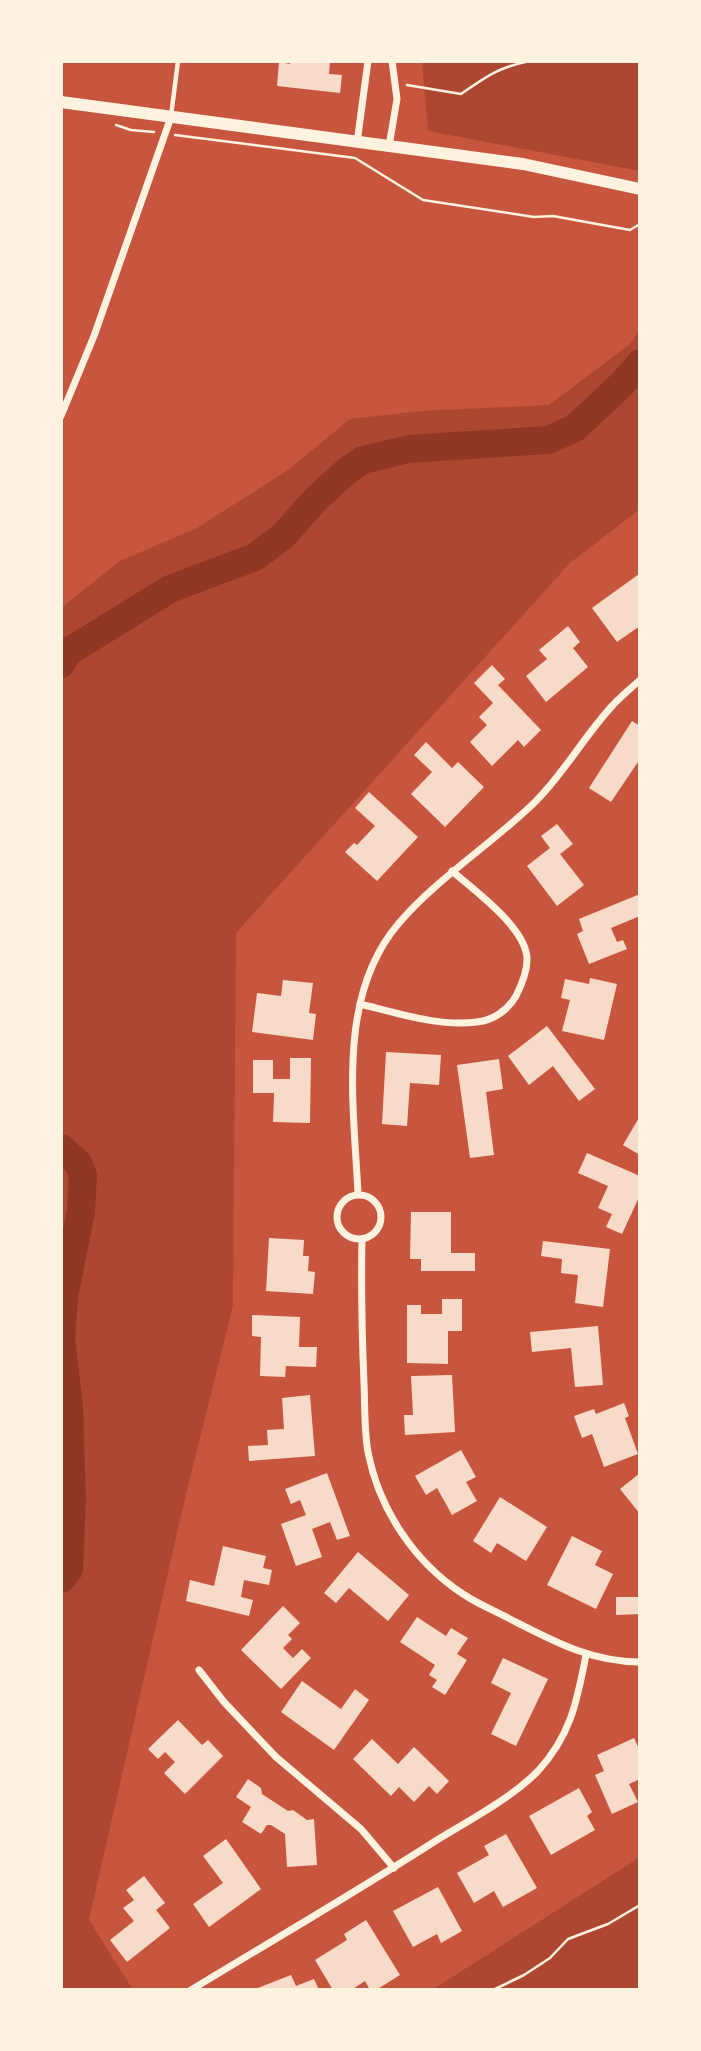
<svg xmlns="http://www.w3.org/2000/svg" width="701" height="2051" font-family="Raleway,sans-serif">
	<rect width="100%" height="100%" fill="#c8553d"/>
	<g fill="#ae4732">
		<path d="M422 61H640V171L428 131Z"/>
		<path d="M640 329V509L570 563 236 933 233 1305 182 1511 89 1920 133 1990H61V608L120 561 197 528 288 470 350 419 422 411 549 405 630 344Z"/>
		<path d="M640 1857V1990H432Z"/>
	</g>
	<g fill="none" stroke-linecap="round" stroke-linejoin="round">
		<g stroke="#8f3625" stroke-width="28">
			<path d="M61 664 68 652 170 589 255 557 283 536 316 499 348 470 363 460 409 449 548 440 575 428 623 383 640 363"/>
			<path d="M61 1148 78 1163 83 1175 81 1211 64 1297 61 1338 69 1408 72 1499 69 1570 61 1579"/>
		</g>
	</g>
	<g fill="#f7dbc8">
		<path d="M290 61H330L329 74 342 75 340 93 277 86 279 62 290 64Z"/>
		<path d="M639 574 640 626 617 642 592 608Z"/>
		<path d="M568 626 580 642 573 648 588 667 546 702 526 676 547 659 539 650Z"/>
		<path d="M492 665 505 679 498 685 541 730 524 747 518 740 492 766 470 742 487 725 479 717 493 703 474 683Z"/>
		<path d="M632 721 640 726V759L611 802 589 788Z"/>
		<path d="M426 742 452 768 458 762 484 787 445 827 411 794 432 772 414 755Z"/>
		<path d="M369 792 418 837 377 881 345 852 354 843 357 845 375 826 355 808Z"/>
		<path d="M557 824 573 844 560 854 584 885 557 906 527 866 550 848 541 836Z"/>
		<path d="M640 894V916L611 928 617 942 623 940 627 949 589 964 577 934 583 931 579 919Z"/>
		<path d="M590 978 617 984 604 1040 562 1031 570 1000 561 998 565 979 589 984Z"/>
		<path d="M283 980 313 983 309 1013 316 1014 313 1040 252 1032 257 993 281 996Z"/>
		<path d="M547 1026 595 1089 579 1101 553 1066 529 1085 508 1056Z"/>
		<path d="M386 1052 441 1055 439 1085 410 1083 407 1126 382 1124Z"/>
		<path d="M290 1058H311L310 1123 273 1122 274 1093H253V1060H273V1079H290Z"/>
		<path d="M499 1059 503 1089 486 1092 494 1155 470 1158 457 1065Z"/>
		<path d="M640 1116V1155L623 1145Z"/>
		<path d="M587 1153 640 1176V1195L622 1234 606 1227 612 1214 598 1208 608 1186 578 1173Z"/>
		<path d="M411 1212H451V1253H475V1271H421V1259H410Z"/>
		<path d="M269 1238 304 1240 303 1256H309L308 1271 315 1272 313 1294 266 1291Z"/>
		<path d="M543 1241 610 1249 603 1307 575 1303 578 1275 561 1273 562 1259 541 1256Z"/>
		<path d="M442 1299H462V1331H448V1364L407 1363V1305H421V1314H442Z"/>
		<path d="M252 1315 300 1317 299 1347H317L316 1367 286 1366 285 1377 260 1376 261 1337 252 1336Z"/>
		<path d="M598 1326 603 1385 575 1387 571 1348 532 1352 530 1332Z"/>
		<path d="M452 1375 455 1432 405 1435 404 1415H413L411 1376Z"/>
		<path d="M310 1395 315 1456 249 1461 248 1446 268 1445 267 1430 284 1429 282 1398Z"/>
		<path d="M624 1403 629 1416 625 1418 638 1454 604 1467 592 1434 582 1438 574 1416 594 1409 596 1414Z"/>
		<path d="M461 1450 476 1477 466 1482 477 1501 452 1515 437 1488 426 1495 415 1476Z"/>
		<path d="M327 1473 350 1536 337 1540 330 1522 312 1529 322 1557 296 1566 281 1524 306 1515 300 1500 291 1504 285 1489Z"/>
		<path d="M640 1473V1514L620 1489Z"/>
		<path d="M500 1497 547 1527 526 1561 497 1543 491 1553 473 1541Z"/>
		<path d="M572 1536 602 1551 595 1565 613 1574 596 1609 547 1585Z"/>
		<path d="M223 1546 266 1556 263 1568 272 1570 269 1585 244 1580 241 1597 253 1600 249 1616 186 1601 190 1580 214 1586Z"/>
		<path d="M358 1552 409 1595 388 1621 349 1588 336 1603 324 1593Z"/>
		<path d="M616 1597H640V1614L616 1615Z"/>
		<path d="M283 1606 300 1623 288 1635 292 1639 283 1648 293 1658 302 1649 311 1658 281 1689 241 1650Z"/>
		<path d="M417 1617 446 1636 451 1628 468 1638 457 1654 467 1660 445 1695 432 1687 437 1680 429 1675 435 1665 400 1642Z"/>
		<path d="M503 1658 548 1679 516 1746 491 1734 511 1693 491 1683Z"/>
		<path d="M302 1681 341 1709 355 1689 369 1700 334 1750 281 1712Z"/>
		<path d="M178 1720 202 1745 208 1740 223 1756 185 1794 164 1773 175 1762 165 1752 158 1759 148 1749Z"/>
		<path d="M634 1738 640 1751V1779L629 1784 638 1802 612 1814 595 1775 604 1771 597 1755Z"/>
		<path d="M372 1739 398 1764 414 1747 449 1781 437 1794 429 1786 414 1802 399 1787 391 1796 353 1759Z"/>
		<path d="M248 1779 261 1788 262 1794 288 1811 293 1810 307 1820 314 1819 317 1865 287 1867 285 1834 271 1825H267L261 1834 242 1822 251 1807 236 1797Z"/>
		<path d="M579 1788 592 1812 587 1816 595 1830 551 1855 529 1816Z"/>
		<path d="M506 1834 537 1888 503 1907 494 1891 474 1903 457 1873 489 1855 484 1846Z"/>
		<path d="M226 1839 261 1889 209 1927 193 1904 223 1883 203 1856Z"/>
		<path d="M144 1876 165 1903 156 1910 170 1928 127 1962 110 1940 134 1921 123 1908 134 1900 126 1890Z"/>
		<path d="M438 1887 462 1931 441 1943 437 1934 413 1947 393 1911Z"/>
		<path d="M366 1920 400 1975 376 1990H370L365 1981 351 1990H333L315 1960 347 1940 344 1934Z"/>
		<path d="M291 1975 296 1986 314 1979 319 1990H253Z"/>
	</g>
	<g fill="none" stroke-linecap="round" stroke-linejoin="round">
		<g stroke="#fff3e0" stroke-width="2.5">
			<path d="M407 85 461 94C487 76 499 67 530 61"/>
			<path d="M116 125 131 130 154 132"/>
			<path d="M175 135 355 158 423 200 534 217 553 216 630 230 640 224"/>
			<path d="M493 1990 524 1975 550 1958 568 1939 608 1924 640 1905"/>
		</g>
		<path stroke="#fff3e0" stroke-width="4.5" d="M171 116 178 61"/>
		<g stroke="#fff3e0" stroke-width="7">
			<path d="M357 143 368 61"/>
			<path d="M389 146 397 99 392 61"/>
			<path d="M61 416 94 336 171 117"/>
			<path d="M360 1004C397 1013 439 1027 477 1022 494 1020 508 1010 516 996 521 986 527 972 527 960 528 929 474 890 452 871"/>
			<path d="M358 1194C354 1106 336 996 399 923 438 878 490 845 533 804 564 774 584 736 613 705 621 696 631 688 640 680"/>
			<circle cx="359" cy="1217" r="22"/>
			<path d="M362 1239C361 1287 362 1335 364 1383 365 1405 364 1430 368 1452 379 1509 414 1562 463 1594 478 1604 495 1611 510 1619 553 1641 591 1662 640 1662"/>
			<path d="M199 1670 224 1702 276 1757 361 1829 394 1868"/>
			<path d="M191 1990C273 1940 356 1892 437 1840 468 1821 513 1797 538 1771 571 1735 577 1701 586 1655"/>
		</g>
		<path stroke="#fff3e0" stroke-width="12" d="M61 102 523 164 640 189"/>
	</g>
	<rect width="701" height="2051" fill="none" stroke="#fff3e0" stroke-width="126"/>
</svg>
